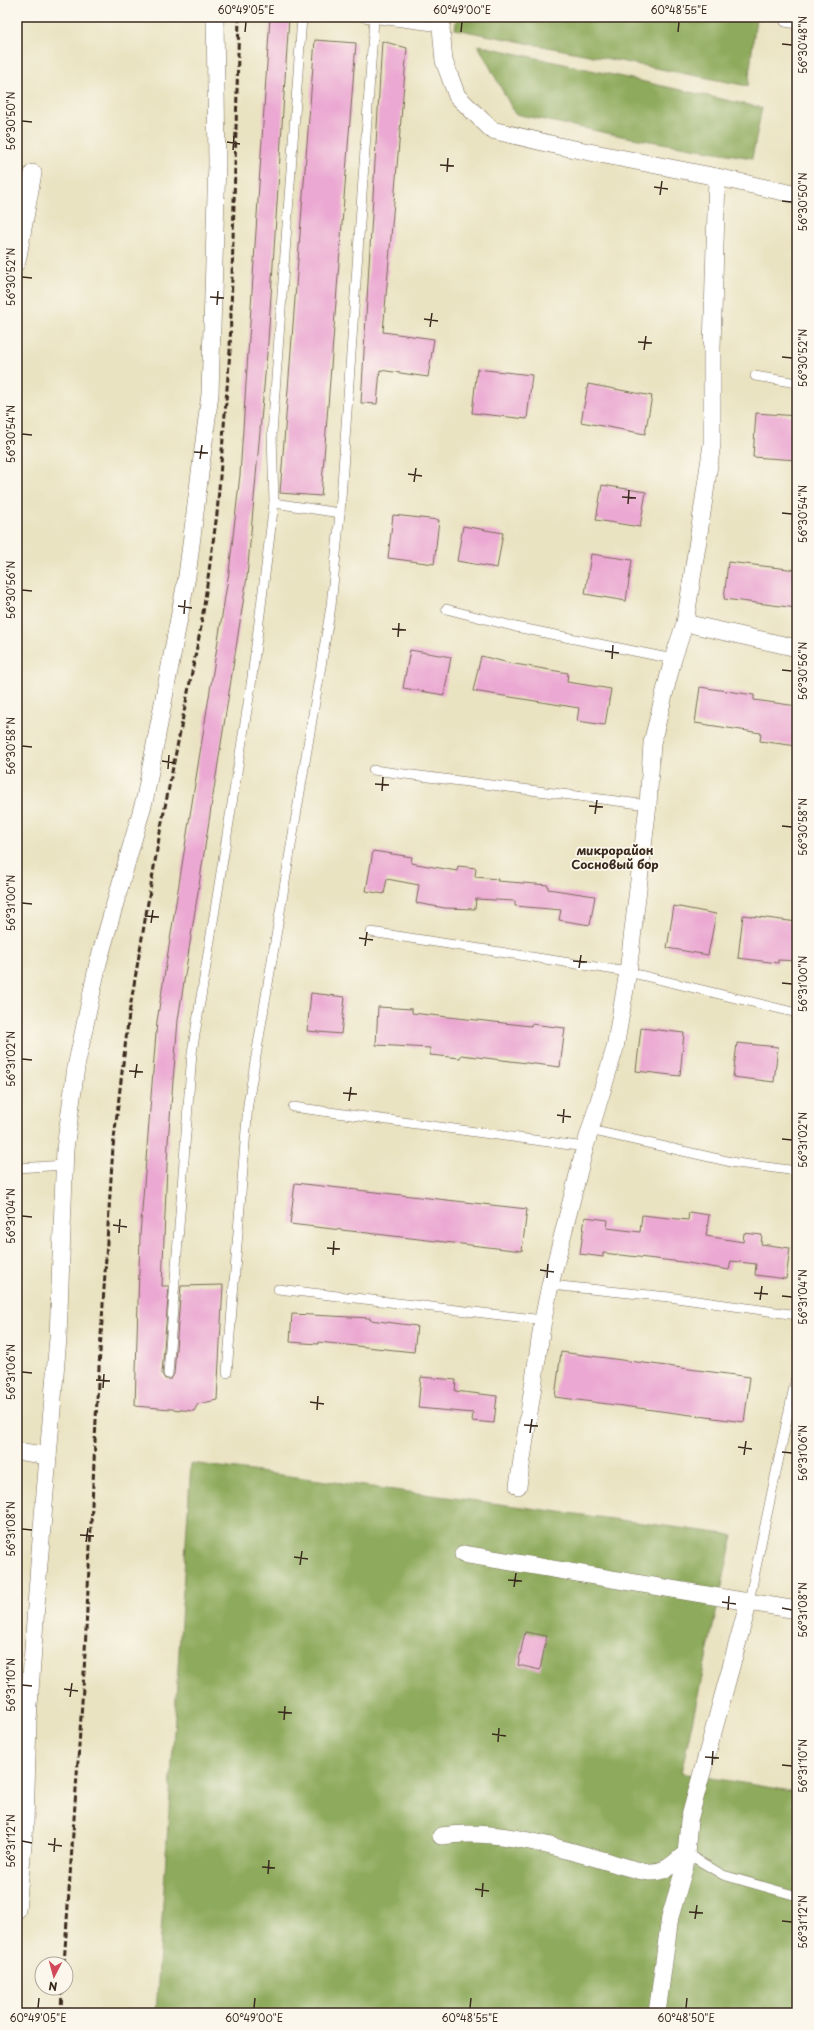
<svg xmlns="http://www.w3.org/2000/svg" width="814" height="2030" font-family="'Playpen Sans',sans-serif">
	<rect width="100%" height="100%" fill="#fbf7ec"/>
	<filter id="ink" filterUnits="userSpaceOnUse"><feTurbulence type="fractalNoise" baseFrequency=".025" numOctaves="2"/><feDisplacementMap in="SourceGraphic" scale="8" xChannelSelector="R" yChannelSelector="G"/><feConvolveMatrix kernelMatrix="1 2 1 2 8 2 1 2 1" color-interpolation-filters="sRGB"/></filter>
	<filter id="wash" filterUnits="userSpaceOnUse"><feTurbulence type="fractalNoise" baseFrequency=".012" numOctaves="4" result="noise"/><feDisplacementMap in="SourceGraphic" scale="16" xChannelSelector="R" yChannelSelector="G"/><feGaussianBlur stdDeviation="0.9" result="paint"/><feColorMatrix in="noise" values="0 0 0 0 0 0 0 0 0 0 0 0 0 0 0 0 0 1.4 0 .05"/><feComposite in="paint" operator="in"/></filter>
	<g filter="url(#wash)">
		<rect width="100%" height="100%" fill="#eae3c2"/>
		<g fill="#8eaa5c" stroke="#646a3d">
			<path d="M457 17H756L748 86 455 29Z"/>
			<path d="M478 45 762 108 752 158 626 137 515 114Z"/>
			<path d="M191 1463 733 1535 681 1773 797 1792V2013H156Z"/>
		</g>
		<g id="blocks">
			<g fill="#eba8d2">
				<path d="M270 17H289L268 342 247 577 178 1020 168 1142 162 1286H169L162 1374 165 1379H171L174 1374 181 1286 223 1285 217 1400 198 1404 194 1411 135 1406 140 1235 157 1021 229 572 240 475Z"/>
				<path d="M315 40 356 43 321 496 280 493Z"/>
				<path d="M382 41 407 48 383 332 434 339 428 377 380 370 377 404 361 403Z"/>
				<path d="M477 369 532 375 527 419 472 413Z"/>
				<path d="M588 384 652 396 645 434 581 422Z"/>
				<path d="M756 413 797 416V460L753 457Z"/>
				<path d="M602 485 646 492 640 527 596 520Z"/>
				<path d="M393 515 439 520 434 564 388 558Z"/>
				<path d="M463 526 503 533 497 568 457 561Z"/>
				<path d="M591 554 632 560 626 601 585 594Z"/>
				<path d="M728 562 797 570V608L724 599Z"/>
				<path d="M410 650 451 657 444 695 403 688Z"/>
				<path d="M481 656 509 663 568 673 567 682 611 689 605 725 577 721 579 708 473 691Z"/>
				<path d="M700 687 754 695V700L797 706V746L760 741 761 733 695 723Z"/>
				<path d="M373 851 412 857 411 863 457 871 458 866 476 868 475 877 498 879 497 881 548 885V889L595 896 590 925 559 920 561 910 515 906V901L476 899 475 909 445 908 416 903 419 885 387 879 384 894 366 891Z"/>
				<path d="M674 906 716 914 708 955 667 948Z"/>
				<path d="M743 915 797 922V961L778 960V963L738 958Z"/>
				<path d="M311 993 345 997 341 1034 307 1031Z"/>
				<path d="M378 1007 412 1009V1013L531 1026V1024L565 1028 560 1067 461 1055 460 1058 430 1055V1048L376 1045Z"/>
				<path d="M641 1028 684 1033 680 1076 636 1071Z"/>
				<path d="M737 1043 778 1047 774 1082 733 1077Z"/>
				<path d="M295 1183 527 1209 522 1251 290 1224Z"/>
				<path d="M689 1212 709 1215 706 1236 743 1242 744 1233 762 1235 761 1244 790 1248 786 1279 755 1275 756 1264 731 1261 729 1270 682 1262 603 1253V1257L580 1254 585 1217 608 1220 607 1228 640 1232 642 1215 688 1220Z"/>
				<path d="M292 1314 370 1318V1320L417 1326 414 1352 318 1342V1344L290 1342Z"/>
				<path d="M561 1352 750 1377 744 1422 555 1397Z"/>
				<path d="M421 1377 456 1380 455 1391 497 1396 494 1423 472 1421 473 1413 418 1408Z"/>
				<path d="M525 1632 547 1636 540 1670 518 1665Z"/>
			</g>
		</g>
	</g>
	<g filter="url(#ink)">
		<use href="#blocks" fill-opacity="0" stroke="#786b57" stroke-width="1"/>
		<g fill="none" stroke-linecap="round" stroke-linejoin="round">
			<g stroke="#786b57" stroke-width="10">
				<g id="service">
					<path d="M363 17 441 27"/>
					<path d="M785 22 797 24"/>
					<path d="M755 376 797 383"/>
					<path d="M274 503 340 513"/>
					<path d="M446 609 516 627 673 659"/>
					<path d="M373 770 648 805"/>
					<path d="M371 932 628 972 797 1013"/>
					<path d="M293 1107 585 1147"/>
					<path d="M590 1130 736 1163 797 1171"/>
					<path d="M17 1168 65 1165"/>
					<path d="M550 1285 669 1297 797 1315"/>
					<path d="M278 1289 543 1320"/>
					<path d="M227 1373 248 1104 331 606 340 513 374 19"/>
					<path d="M168 1374 192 1053 251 685 274 503 272 434 302 17"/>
					<path d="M749 1601 797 1372"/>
					<path d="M686 1853 723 1875 797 1896"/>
				</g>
			</g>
			<g stroke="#786b57" stroke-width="18">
				<g id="minor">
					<path d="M443 17 441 27 444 61 457 96 492 130 559 146 717 177 797 195"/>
					<path d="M17 262 33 173"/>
					<path d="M685 623 797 648"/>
					<path d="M17 1451 48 1456"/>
					<path d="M518 1486 543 1320 550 1285 585 1147 615 1048 628 972 648 805 652 743 673 659 685 623 698 540 712 444V348L717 177"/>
					<path d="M463 1554 797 1610"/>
					<path d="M441 1836C494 1828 548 1845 599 1859 614 1863 635 1871 649 1872 666 1873 674 1863 686 1853"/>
					<path d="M17 1910 25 1824 28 1720 39 1564 58 1338 65 1149 76 1067 98 963 145 798 187 576 210 394 217 162 215 17"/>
					<path d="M657 2013 670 1917 685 1866 689 1820 749 1601"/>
				</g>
			</g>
			<use href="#service" stroke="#fff" stroke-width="9"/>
			<use href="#minor" stroke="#fff" stroke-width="17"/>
			<g stroke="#3b2a1e" stroke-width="3" stroke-dasharray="6 3" stroke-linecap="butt">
				<path d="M64 1964 84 1673 97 1399 113 1147 129 1014 160 832 201 627 217 514 230 351 239 17"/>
				<path d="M61 2013 62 1988"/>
			</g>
		</g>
	</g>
	<path fill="none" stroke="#3b2a1e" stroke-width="1.5" d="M245 32 246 22M461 32 462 22M678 32 679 22M782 44 792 45M22 121 32 122M227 142 240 144M233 150 234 136M440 165 454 166M447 172 448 158M654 187 668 189M660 195 662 181M782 201 792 202M22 277 32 278M210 297 224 298M217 305 218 291M424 319 438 321M430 327 432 313M638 342 652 343M644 350 646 336M782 357 792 358M22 434 32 435M194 452 208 453M200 459 202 445M408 474 422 476M414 482 416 468M622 497 636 498M628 504 629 490M782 513 792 514M22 590 32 591M178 606 192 608M184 614 185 600M392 629 406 630M398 637 399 623M605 651 619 653M612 659 613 645M782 670 792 671M22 746 32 747M162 761 175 763M168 769 169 755M375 784 389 785M382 791 383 777M589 806 603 807M595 814 597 800M782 826 792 827M22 903 32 904M145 916 159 917M151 923 153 910M359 938 373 940M365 946 367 932M573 961 587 962M579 968 581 955M782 983 792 984M22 1059 32 1060M129 1071 143 1072M135 1078 137 1064M343 1093 357 1094M349 1101 351 1087M557 1115 571 1117M563 1123 564 1109M782 1139 792 1140M22 1216 32 1217M113 1225 127 1227M119 1233 120 1219M327 1248 340 1249M333 1255 334 1241M540 1270 554 1272M547 1278 548 1264M754 1293 768 1294M782 1296 792 1297M760 1300 762 1286M22 1372 32 1373M96 1380 110 1381M103 1388 104 1374M310 1402 324 1404M317 1410 318 1396M524 1425 538 1426M530 1433 532 1419M738 1447 752 1449M782 1452 792 1453M744 1455 746 1441M22 1529 32 1530M80 1535 94 1536M86 1542 88 1528M294 1557 308 1559M300 1565 302 1551M508 1580 522 1581M514 1587 516 1573M722 1602 736 1604M782 1608 792 1610M728 1610 729 1596M22 1685 32 1686M64 1689 78 1691M70 1697 72 1683M278 1712 292 1713M284 1720 285 1706M492 1734 506 1736M498 1742 499 1728M705 1757 719 1758M712 1765 713 1751M782 1765 792 1766M22 1841 32 1843M48 1844 62 1846M54 1852 55 1838M262 1867 275 1868M268 1874 269 1860M475 1889 489 1891M482 1897 483 1883M689 1912 703 1913M695 1919 697 1905M782 1921 792 1922M38 2008 39 1998M254 2008 255 1998M470 2008 471 1998M686 2008 687 1998"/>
	<g text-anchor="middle" stroke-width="3.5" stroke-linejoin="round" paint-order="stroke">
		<g font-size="12" font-weight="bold" fill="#3b2a1e" stroke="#fbf7ec">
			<text x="615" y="855">микрорайон<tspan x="615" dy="14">Сосновый бор</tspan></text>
		</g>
	</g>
	<rect width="814" height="2030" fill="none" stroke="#fbf7ec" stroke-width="44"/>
	<g transform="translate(54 1976) rotate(186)"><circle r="19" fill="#fbf7ec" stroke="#aea59a"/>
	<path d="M0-3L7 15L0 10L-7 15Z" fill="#d1495b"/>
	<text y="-6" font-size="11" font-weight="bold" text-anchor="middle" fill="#3b2a1e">N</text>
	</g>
	<rect x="22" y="22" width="770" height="1986" fill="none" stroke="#3b2a1e" stroke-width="1.5"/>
	<g font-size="10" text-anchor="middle" fill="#3b2a1e">
		<text x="246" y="14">60°49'05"E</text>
		<text x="462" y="14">60°49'00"E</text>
		<text x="679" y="14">60°48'55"E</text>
		<text transform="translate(803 45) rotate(-90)" y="4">56°30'48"N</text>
		<text transform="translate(11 121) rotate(-90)" y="4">56°30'50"N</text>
		<text transform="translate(803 202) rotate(-90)" y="4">56°30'50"N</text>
		<text transform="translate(11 277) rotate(-90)" y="4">56°30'52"N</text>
		<text transform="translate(803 358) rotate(-90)" y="4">56°30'52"N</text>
		<text transform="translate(11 434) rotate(-90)" y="4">56°30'54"N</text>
		<text transform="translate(803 514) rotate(-90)" y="4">56°30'54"N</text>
		<text transform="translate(11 590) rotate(-90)" y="4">56°30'56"N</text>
		<text transform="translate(803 671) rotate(-90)" y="4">56°30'56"N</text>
		<text transform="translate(11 746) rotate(-90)" y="4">56°30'58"N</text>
		<text transform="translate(803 827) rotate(-90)" y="4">56°30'58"N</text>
		<text transform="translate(11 903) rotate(-90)" y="4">56°31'00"N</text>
		<text transform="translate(803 984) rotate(-90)" y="4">56°31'00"N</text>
		<text transform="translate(11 1059) rotate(-90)" y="4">56°31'02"N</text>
		<text transform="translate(803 1140) rotate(-90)" y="4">56°31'02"N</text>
		<text transform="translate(11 1216) rotate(-90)" y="4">56°31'04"N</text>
		<text transform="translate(803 1297) rotate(-90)" y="4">56°31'04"N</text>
		<text transform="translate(11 1372) rotate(-90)" y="4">56°31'06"N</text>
		<text transform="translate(803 1453) rotate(-90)" y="4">56°31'06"N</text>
		<text transform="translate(11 1529) rotate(-90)" y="4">56°31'08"N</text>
		<text transform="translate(803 1610) rotate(-90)" y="4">56°31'08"N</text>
		<text transform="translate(11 1685) rotate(-90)" y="4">56°31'10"N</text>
		<text transform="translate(803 1766) rotate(-90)" y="4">56°31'10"N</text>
		<text transform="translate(11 1841) rotate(-90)" y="4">56°31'12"N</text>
		<text transform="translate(803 1922) rotate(-90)" y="4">56°31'12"N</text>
		<text x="38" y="2022">60°49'05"E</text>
		<text x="254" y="2022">60°49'00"E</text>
		<text x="470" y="2022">60°48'55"E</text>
		<text x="686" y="2022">60°48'50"E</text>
	</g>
</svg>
